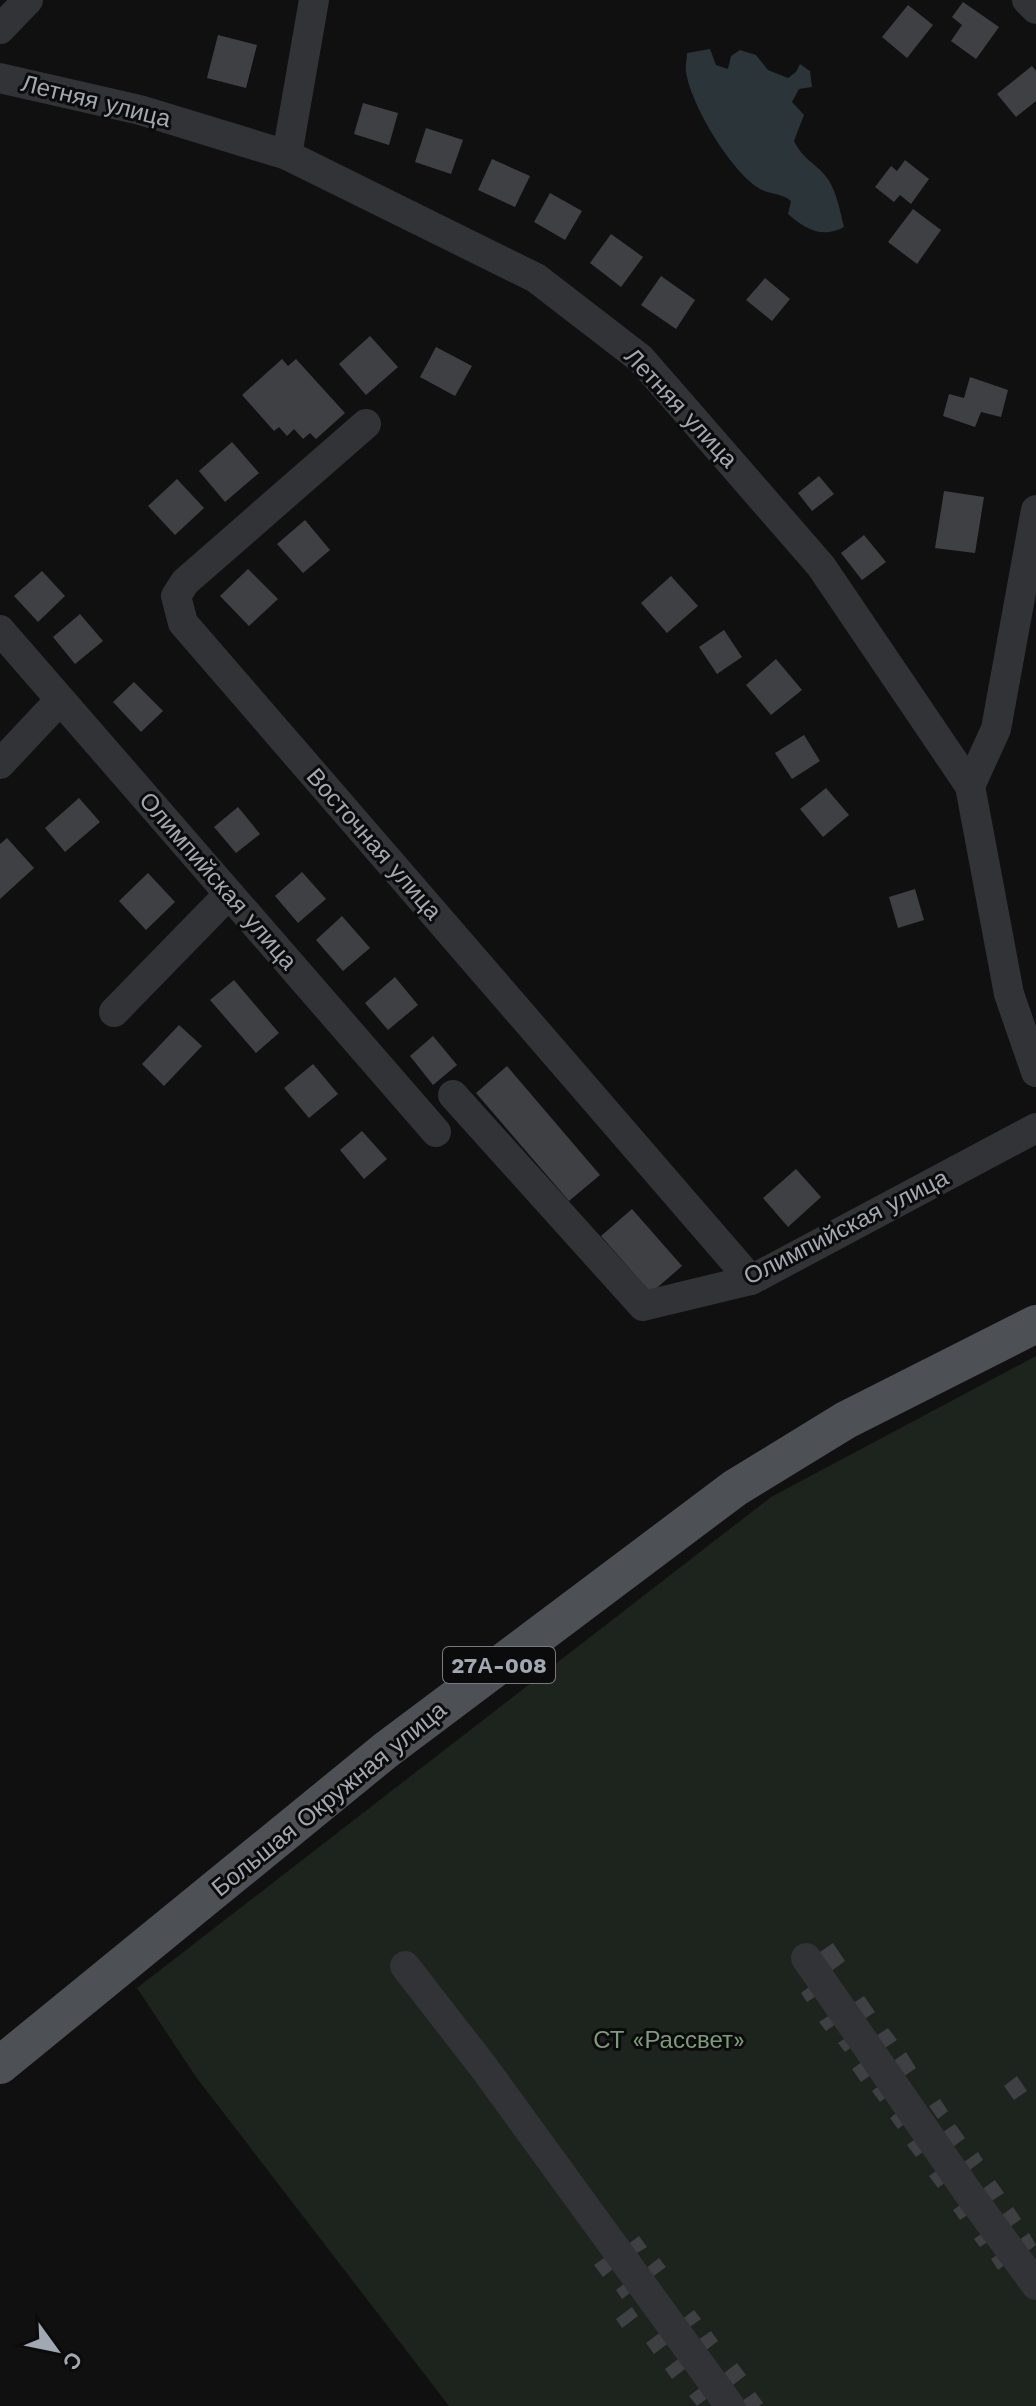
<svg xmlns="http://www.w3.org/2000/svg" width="1036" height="2406" font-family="'Work Sans',sans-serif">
	<rect width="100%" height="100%" fill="#101011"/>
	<path fill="#1d231d" d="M1036 1356V2406H449L196 2077 137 1988 771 1497Z"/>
	<path fill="#2a3439" d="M710 49 716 65 728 69 731 56 740 50 756 55 768 70 788 78 796 72 800 64 810 71 812 87 799 89 792 102 804 115 794 141C802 156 807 158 819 169 836 184 839 207 844 227 822 239 805 229 788 214L791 201C781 192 768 195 757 187 730 169 691 105 686 72 685 66 687 59 687 53Z"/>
	<g fill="#3f4044">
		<path d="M963 2 999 27 976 59 951 41 962 25 952 17Z"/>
		<path d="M908 5 933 25 907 58 882 37Z"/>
		<path d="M218 35 257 45 246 88 207 78Z"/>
		<path d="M1032 66 1036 71V101L1016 117 997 94Z"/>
		<path d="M363 103 398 113 389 145 354 134Z"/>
		<path d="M426 128 463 140 451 174 415 162Z"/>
		<path d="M492 159 530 176 515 207 478 190Z"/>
		<path d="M905 160 929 179 911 204 900 195 894 202 875 187 891 166 897 171Z"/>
		<path d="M550 193 582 211 565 240 534 222Z"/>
		<path d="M913 209 941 230 917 264 888 242Z"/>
		<path d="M611 234 643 257 621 287 590 263Z"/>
		<path d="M661 276 695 300 676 329 641 305Z"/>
		<path d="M765 278 790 299 772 321 746 300Z"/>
		<path d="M370 336 398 367 366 395 339 364Z"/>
		<path d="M436 347 472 366 455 396 420 377Z"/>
		<path d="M282 359 288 366 296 359 345 413 316 439 310 433 303 439 294 429 287 436 279 427 274 431 242 395Z"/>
		<path d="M970 377 1008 390 1001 417 981 412 975 427 943 416 949 394 964 398Z"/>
		<path d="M232 442 259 473 225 502 199 471Z"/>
		<path d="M819 476 834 494 812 511 798 493Z"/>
		<path d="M177 479 204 508 175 535 148 506Z"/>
		<path d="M944 491 984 497 975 553 935 548Z"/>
		<path d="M305 520 330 550 303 573 277 544Z"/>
		<path d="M864 535 886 562 862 580 841 553Z"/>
		<path d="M248 569 278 599 249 626 220 596Z"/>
		<path d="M42 571 65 596 38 622 14 596Z"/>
		<path d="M671 576 698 606 667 633 641 603Z"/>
		<path d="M80 614 103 641 75 664 53 637Z"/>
		<path d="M724 630 742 657 717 674 699 647Z"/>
		<path d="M776 659 802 690 771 715 746 685Z"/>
		<path d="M134 682 163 711 141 732 113 702Z"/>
		<path d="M804 735 820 761 792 779 775 753Z"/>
		<path d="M826 788 849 815 823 837 800 809Z"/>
		<path d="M79 798 100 822 65 852 45 828Z"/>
		<path d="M238 807 260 834 236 853 214 827Z"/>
		<path d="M7 838 34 868 0 899V844Z"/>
		<path d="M302 872 326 899 298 923 275 896Z"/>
		<path d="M148 873 175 902 146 930 119 901Z"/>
		<path d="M915 889 924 920 898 928 889 897Z"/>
		<path d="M342 916 370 948 343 971 316 940Z"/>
		<path d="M395 977 418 1005 388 1030 365 1003Z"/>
		<path d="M234 980 279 1033 256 1053 210 1000Z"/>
		<path d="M179 1025 202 1046 164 1086 142 1064Z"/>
		<path d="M433 1036 457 1065 433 1085 410 1056Z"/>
		<path d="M313 1064 338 1094 309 1118 284 1088Z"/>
		<path d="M507 1066 600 1175 569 1201 476 1093Z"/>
		<path d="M362 1131 387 1159 364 1179 340 1150Z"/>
		<path d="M796 1169 821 1197 788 1227 763 1198Z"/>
		<path d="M632 1209 682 1266 651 1293 601 1236Z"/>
		<path d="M833 1943 845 1961 830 1972 817 1954Z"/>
		<path d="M814 1983 821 1993 807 2002 801 1993Z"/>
		<path d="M864 1996 875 2012 863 2020 852 2004Z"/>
		<path d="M833 2013 839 2022 826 2031 819 2022Z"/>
		<path d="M888 2028 897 2040 885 2048 876 2036Z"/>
		<path d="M850 2035 856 2044 845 2052 838 2043Z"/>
		<path d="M906 2052 916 2068 903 2077 892 2062Z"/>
		<path d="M866 2059 875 2072 861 2082 852 2069Z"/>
		<path d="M1017 2076 1027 2091 1014 2100 1004 2086Z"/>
		<path d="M886 2081 894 2092 880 2102 872 2091Z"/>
		<path d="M940 2099 948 2111 938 2119 929 2106Z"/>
		<path d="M903 2108 911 2119 898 2129 890 2118Z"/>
		<path d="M955 2124 965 2138 953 2147 943 2132Z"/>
		<path d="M921 2135 930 2147 916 2157 907 2145Z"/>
		<path d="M978 2152 983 2160 970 2170 964 2162Z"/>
		<path d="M942 2167 950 2179 938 2188 929 2176Z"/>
		<path d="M995 2180 1004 2193 990 2202 981 2190Z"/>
		<path d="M964 2202 972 2212 960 2220 953 2210Z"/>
		<path d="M1013 2207 1021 2219 1010 2227 1002 2215Z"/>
		<path d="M988 2229 994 2238 980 2247 974 2239Z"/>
		<path d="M1029 2233 1036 2245 1027 2252 1019 2240Z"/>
		<path d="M639 2236 647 2247 634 2255 627 2245Z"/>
		<path d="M1003 2251 1010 2261 998 2270 991 2259Z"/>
		<path d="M610 2254 618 2265 603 2277 594 2265Z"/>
		<path d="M659 2258 666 2267 651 2278 645 2269Z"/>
		<path d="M630 2279 637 2288 622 2299 616 2290Z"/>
		<path d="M632 2307 638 2316 622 2328 616 2319Z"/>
		<path d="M694 2310 701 2319 687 2329 681 2320Z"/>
		<path d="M662 2331 670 2342 654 2354 646 2343Z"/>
		<path d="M711 2331 718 2341 705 2351 698 2340Z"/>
		<path d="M682 2356 689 2366 672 2379 665 2369Z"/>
		<path d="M737 2363 746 2375 733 2385 724 2373Z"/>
		<path d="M705 2384 713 2394 697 2406 689 2396Z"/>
		<path d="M755 2392 763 2403 759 2406H746L742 2401Z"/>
	</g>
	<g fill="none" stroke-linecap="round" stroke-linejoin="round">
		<g stroke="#313336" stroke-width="30">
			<path d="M1027 0 1036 9"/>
			<path d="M0 29 28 0"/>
			<path d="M0 78 140 110 287 155 536 278 641 359 821 566 970 786 1009 994 1036 1072"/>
			<path d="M287 155 314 0"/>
			<path d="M366 424 185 582 176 596 183 623 751 1280"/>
			<path d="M0 630 436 1132"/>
			<path d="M0 764 60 700"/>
			<path d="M970 786 996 729 1036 510"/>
			<path d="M114 1012 229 894"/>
			<path d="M453 1095 643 1306 751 1280 1036 1128"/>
			<path d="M806 1958 967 2191 1036 2285"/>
			<path d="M405 1966 485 2069 730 2406"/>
		</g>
		<path stroke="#4d5055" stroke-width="38" d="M0 2065 386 1750 735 1488 846 1420 1036 1324"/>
	</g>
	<g text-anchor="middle" stroke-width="6" stroke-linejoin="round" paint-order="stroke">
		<rect fill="#0b0b0c" stroke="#757980" stroke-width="2" x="443" y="1647" width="112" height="36" rx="6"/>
		<g font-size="22" font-weight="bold" fill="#a2a8b1">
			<text x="499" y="1673">27А-008</text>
		</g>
		<g font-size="24" fill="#a2a8b1" stroke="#0b0b0c">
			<text transform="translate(96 101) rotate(14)" y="8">Летняя улица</text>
			<text transform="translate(681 408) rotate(47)" y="8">Летняя улица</text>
			<text transform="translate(374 844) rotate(49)" y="8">Восточная улица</text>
			<text transform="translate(218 881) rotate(49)" y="8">Олимпийская улица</text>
			<text transform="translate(846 1227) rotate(-27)" y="8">Олимпийская улица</text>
			<text transform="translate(329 1799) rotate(-39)" y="8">Большая Окружная улица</text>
		</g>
		<g font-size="24" fill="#7c9b7a" stroke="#0b0b0c">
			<text x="669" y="2048">СТ «Рассвет»</text>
		</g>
	</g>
	<g transform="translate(56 2350) rotate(123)" stroke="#0b0b0c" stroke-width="6" paint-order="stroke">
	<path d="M0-6L14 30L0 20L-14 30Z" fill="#a2a8b1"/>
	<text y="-12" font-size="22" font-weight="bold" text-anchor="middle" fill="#a2a8b1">С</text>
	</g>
</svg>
